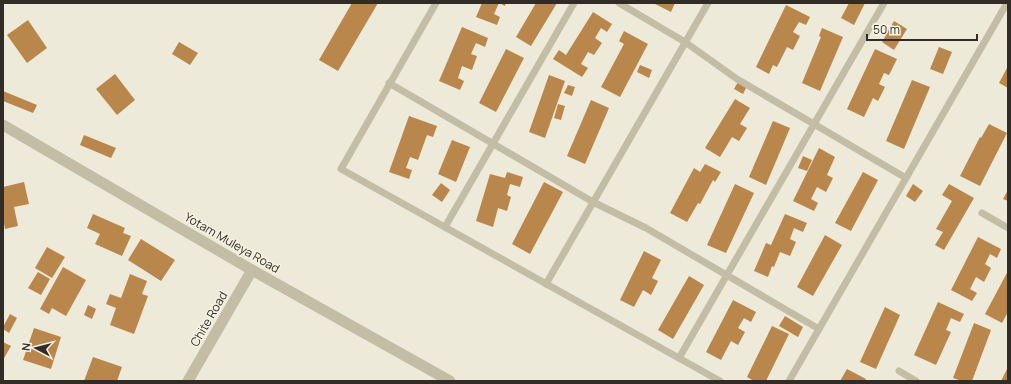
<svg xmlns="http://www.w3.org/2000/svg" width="1011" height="384" font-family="Manrope,sans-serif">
	<rect width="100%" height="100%" fill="#eeead9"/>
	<g fill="#b9864c">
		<path d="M352 3H378L338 71 319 60Z"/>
		<path d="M482 3H506L505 6 499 3 494 14 500 17 497 25 476 17Z"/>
		<path d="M536 3H557L531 46 516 37Z"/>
		<path d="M653 3H675L671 12Z"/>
		<path d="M849 3H865L854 25 841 18Z"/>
		<path d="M786 5 810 17 806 25 799 22 793 32 800 36 793 50 787 47 777 67 773 65 769 74 756 67Z"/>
		<path d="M593 12 612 24 607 32 601 28 595 38 602 43 594 55 588 52 581 64 588 68 582 77 553 59 559 50 566 55Z"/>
		<path d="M28 20 47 48 27 63 7 35Z"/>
		<path d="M894 21 907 29 894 50 882 42Z"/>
		<path d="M462 27 488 38 485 47 476 43 471 54 477 56 472 70 462 66 458 78 464 81 460 90 439 81Z"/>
		<path d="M822 28 843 37 820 91 802 83 821 37 819 36Z"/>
		<path d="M624 31 648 44 620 97 601 87 624 44 619 41Z"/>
		<path d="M179 42 198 53 190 65 172 54Z"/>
		<path d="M939 47 952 52 943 74 930 69Z"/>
		<path d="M506 49 524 58 496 112 479 103Z"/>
		<path d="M875 49 897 59 889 75 884 73 879 84 885 87 878 101 873 98 864 117 847 109Z"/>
		<path d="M640 65 652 70 649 78 637 72Z"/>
		<path d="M1008 66V88L999 83Z"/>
		<path d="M115 74 135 100 117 115 96 89Z"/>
		<path d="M549 75 565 81 545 138 529 132Z"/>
		<path d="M912 80 930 87 904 149 886 141Z"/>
		<path d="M738 82 747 86 743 94 734 89Z"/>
		<path d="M568 85 575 87 572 96 564 93Z"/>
		<path d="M3 91 37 105 33 113 3 101Z"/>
		<path d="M735 99 750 108 740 124 747 128 739 141 732 137 720 157 705 148Z"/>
		<path d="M591 100 609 108 585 164 567 156Z"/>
		<path d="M558 104 565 106 561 120 554 118Z"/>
		<path d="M409 116 437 126 433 137 427 135 418 160 410 157 406 168 412 170 409 179 389 172Z"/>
		<path d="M773 121 790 128 766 185 749 177Z"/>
		<path d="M989 124 1007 133 980 186 960 176 980 137 981 138Z"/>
		<path d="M84 135 116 148 111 158 80 145Z"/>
		<path d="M452 140 470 147 456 182 438 174Z"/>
		<path d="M819 148 835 157 827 175 833 178 826 192 817 187 811 199 818 203 814 211 793 201Z"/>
		<path d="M803 156 812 160 807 171 798 168Z"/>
		<path d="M705 164 721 172 715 182 713 180 700 204 698 203 687 222 670 213 694 168 700 172Z"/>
		<path d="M507 172 523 177 520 187 510 184 507 195 511 197 507 211 498 208 493 227 476 221 490 174 505 178Z"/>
		<path d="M863 172 878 180 851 231 835 223Z"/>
		<path d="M24 182 29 204 14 207 18 226 5 229 3 218V187Z"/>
		<path d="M544 182 563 192 530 254 512 244Z"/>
		<path d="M441 183 450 190 442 202 432 195Z"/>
		<path d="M735 184 754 193 726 253 707 245Z"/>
		<path d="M913 184 923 191 915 202 906 196Z"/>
		<path d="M949 184 974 198 944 250 935 245 943 232 936 229 952 201 942 195Z"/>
		<path d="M1008 190V201L1003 199Z"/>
		<path d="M93 214 125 228 123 233 131 236 122 256 95 244 100 234 87 228Z"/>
		<path d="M785 214 807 223 803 232 794 228 790 239 796 242 790 256 780 252 774 267 772 266 768 277 754 271 766 243 771 245Z"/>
		<path d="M825 235 842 245 813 296 797 287Z"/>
		<path d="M978 237 1001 249 997 258 990 254 985 264 991 268 984 282 976 277 970 289 977 293 972 301 951 290Z"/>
		<path d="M141 239 175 260 161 281 128 260Z"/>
		<path d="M47 247 65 257 52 278 35 268Z"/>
		<path d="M644 251 661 260 652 278 658 281 651 295 643 290 634 307 620 300Z"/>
		<path d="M63 267 86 280 66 316 52 308 49 314 40 309Z"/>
		<path d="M1008 271V312L1002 323 985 314Z"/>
		<path d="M38 272 50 279 41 295 28 288Z"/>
		<path d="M130 274 147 281 142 294 148 296 134 334 110 325 116 308 106 304 110 294 121 298Z"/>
		<path d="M689 276 704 285 673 339 658 330Z"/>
		<path d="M733 300 756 312 751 322 744 318 738 328 745 332 738 345 731 341 721 360 706 352Z"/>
		<path d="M938 302 964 314 960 322 951 318 946 330 951 332 936 365 914 355Z"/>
		<path d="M88 305 96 309 92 319 84 315Z"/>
		<path d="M885 307 900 315 876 369 860 362Z"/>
		<path d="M10 314 17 318 9 333 3 329V327Z"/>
		<path d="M785 316 803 327 798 337 779 326Z"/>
		<path d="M974 323 991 330 972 381H962L953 378Z"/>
		<path d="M772 326 789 334 766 381H754L747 377Z"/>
		<path d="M34 328 61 337 51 369 23 360Z"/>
		<path d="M3 342 11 346 3 360Z"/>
		<path d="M93 357 122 367 117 381H84Z"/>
		<path d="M1008 367V381H1001Z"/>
		<path d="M847 369 866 379 865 381H840Z"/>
	</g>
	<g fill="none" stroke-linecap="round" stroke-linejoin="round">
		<g stroke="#c4bda6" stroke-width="7">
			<path d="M436 3 341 169 720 381"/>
			<path d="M619 3 685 42 737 79 906 178"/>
			<path d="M389 83 593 202 646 228 819 329"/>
			<path d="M982 213 1008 228"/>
			<path d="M445 227 574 3"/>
			<path d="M546 284 708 3"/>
			<path d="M679 358 884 3"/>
			<path d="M899 371 916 381"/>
			<path d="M789 381 1007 3"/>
		</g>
		<path stroke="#c4bda6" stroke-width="11" d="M188 381 252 270"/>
		<path stroke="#c4bda6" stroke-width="11" d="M3 125 252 270 450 381"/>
	</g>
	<g text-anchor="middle" stroke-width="3" stroke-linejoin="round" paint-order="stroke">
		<g font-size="12" fill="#312d26" stroke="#f6f3e4">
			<text transform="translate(232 243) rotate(30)" y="4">Yotam Muleya Road</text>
			<text transform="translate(209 319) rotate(-60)" y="4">Chite Road</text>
		</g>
	</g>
	<rect width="1011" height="384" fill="none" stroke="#312d26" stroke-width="8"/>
	<g transform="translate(36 348) rotate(277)" stroke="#f6f3e4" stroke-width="3" paint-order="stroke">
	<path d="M0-3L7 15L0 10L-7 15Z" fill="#312d26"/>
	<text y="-6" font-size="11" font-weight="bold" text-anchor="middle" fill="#312d26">N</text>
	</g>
	<path d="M867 34v6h110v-6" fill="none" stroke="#312d26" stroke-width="2"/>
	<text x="873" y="34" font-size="12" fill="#312d26" stroke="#f6f3e4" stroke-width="3" paint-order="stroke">50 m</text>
</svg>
